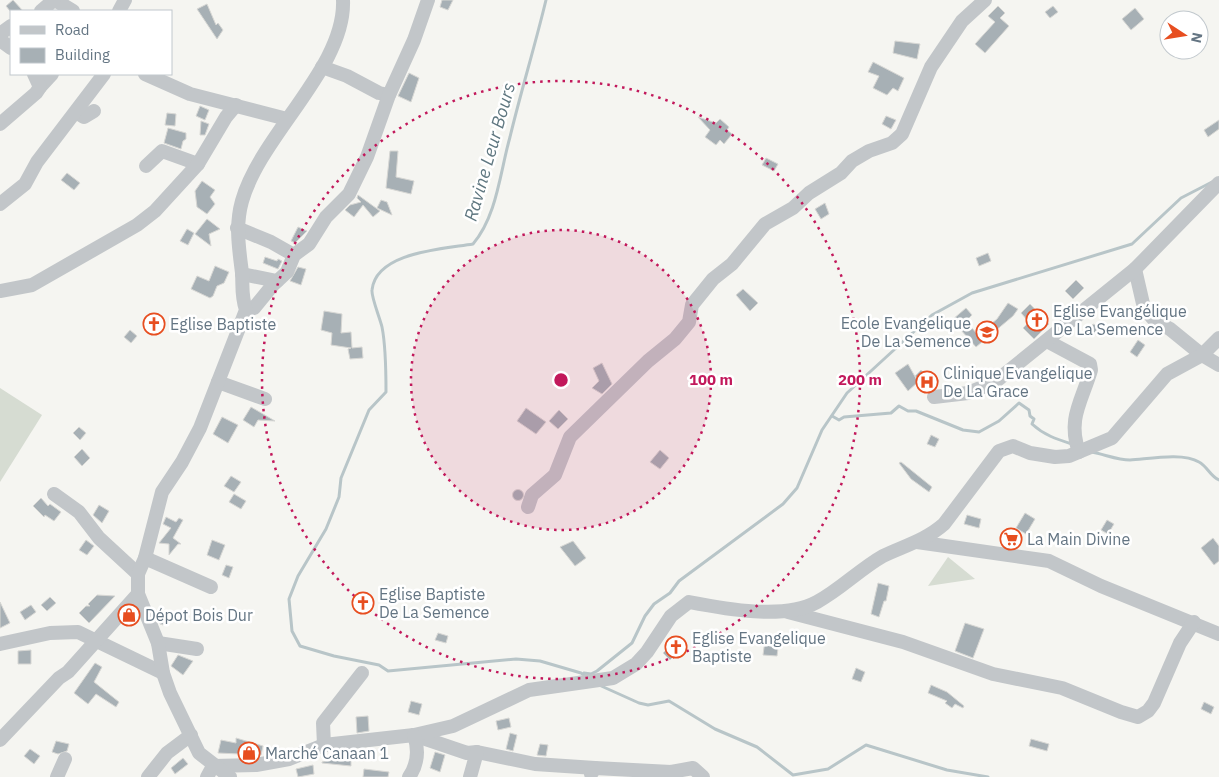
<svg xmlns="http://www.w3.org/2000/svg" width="1219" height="777" font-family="'IBM Plex Sans',sans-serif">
	<rect width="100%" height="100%" fill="#f5f5f1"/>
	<g fill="#d6dcd2">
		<path d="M0 388 42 415 0 482Z"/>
		<path d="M948 557 975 579 928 586Z"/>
	</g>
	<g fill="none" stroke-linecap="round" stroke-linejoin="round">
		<g stroke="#b8c5c8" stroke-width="3">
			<path d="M546 0C535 46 521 91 510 137 500 172 497 216 473 244 443 249 376 252 372 290 371 297 380 318 382 327 386 347 386 371 386 392L369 410 341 478 339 497 326 529 298 576 289 599 292 631 300 646 334 656 379 665 388 671 516 659 540 661 581 673 587 677"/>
			<path d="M832 416 839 420 844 417 891 413 899 406 908 411H916L963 430 979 432 999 421 1019 403 1029 410 1030 416 1034 419 1032 424C1044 435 1056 439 1072 444"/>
			<path d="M1091 452C1104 454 1117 460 1130 460 1148 459 1183 452 1199 462 1207 466 1210 476 1219 480"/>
			<path d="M584 673 591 674 597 671 632 643 645 616 654 604 670 593 679 581 783 504 797 488 822 430 847 393 932 315 972 293 1132 244 1181 198 1212 182"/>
			<path d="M599 685 639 703 648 705 669 701 715 729 757 747 793 775 828 769 866 745 947 770 988 777"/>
		</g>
	</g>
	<g fill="#a7b0b5" stroke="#d7d7d4">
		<path d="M13 0 23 11H10L6 6Z"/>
		<path d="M442 0H453L448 10 440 7Z"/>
		<path d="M207 4 216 25 218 23 223 30 217 39 197 9Z"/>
		<path d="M998 6 1005 13 1000 18 1009 26 985 53 975 44 995 22 988 16Z"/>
		<path d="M1053 6 1058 12 1050 18 1045 12Z"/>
		<path d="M1135 8 1144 19 1131 30 1122 19Z"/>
		<path d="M895 41 920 44 917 59 893 53Z"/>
		<path d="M873 62 904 78 898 91 893 88 887 95 873 88 879 76 868 72Z"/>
		<path d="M409 73 419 78 411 102 398 96Z"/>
		<path d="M200 106 209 110 205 120 196 116Z"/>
		<path d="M167 113 176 114 175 126 165 125Z"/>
		<path d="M886 116 896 120 891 129 882 124Z"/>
		<path d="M698 117 716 123 720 119 729 127 727 130 732 134 724 144 720 140 716 145 705 137 710 130Z"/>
		<path d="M1219 120V129L1208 137 1204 130Z"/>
		<path d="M201 121 209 124 205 135H200Z"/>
		<path d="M168 128 186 133V139L183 141 181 149 164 143Z"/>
		<path d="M390 151H398L396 177 414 181 411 194 386 188Z"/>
		<path d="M766 158 778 164 774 171 762 165Z"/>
		<path d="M67 173 80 183 74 190 61 180Z"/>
		<path d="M202 181 215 190 210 197 215 204 207 214 197 207 195 191Z"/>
		<path d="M358 195 380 211 373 217 363 205 354 217 345 210 350 205 361 202 357 198Z"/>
		<path d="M381 200 387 202 392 215 377 208Z"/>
		<path d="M825 203 829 214 821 219 815 209Z"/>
		<path d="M207 219 220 229 209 234 211 246 195 234Z"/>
		<path d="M298 227 307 231 295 243 291 241Z"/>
		<path d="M187 229 194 233 188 245 180 241Z"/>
		<path d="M988 253 991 261 979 266 976 258Z"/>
		<path d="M265 257 277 261 278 259 282 261 278 269 263 263Z"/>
		<path d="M215 266 229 272 224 283 217 286 213 296 210 298 191 289 197 276 209 281Z"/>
		<path d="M298 267 306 269 301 285 290 281Z"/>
		<path d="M1076 280 1084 288 1073 299 1065 291Z"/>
		<path d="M743 289 758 303 750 311 736 295Z"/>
		<path d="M1008 303 1018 309 1013 316 976 347 952 320 966 308 972 315 966 321 978 335 997 319Z"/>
		<path d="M1030 304 1049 324 1034 339 1023 328 1029 322 1021 313Z"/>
		<path d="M324 311 342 314 341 333 351 332 352 348 362 347 363 358 350 359 348 349 351 348 331 345 332 333 321 330Z"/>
		<path d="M1093 324 1106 330 1102 337 1089 331Z"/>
		<path d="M130 330 137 336 131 343 124 337Z"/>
		<path d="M1138 340 1145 345 1137 357 1130 352Z"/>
		<path d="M602 363 612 384 602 394 592 388 599 381 593 368Z"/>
		<path d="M908 364 918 382 908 391 895 373Z"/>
		<path d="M921 370 928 378 933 374 939 381 934 388 928 391 915 376Z"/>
		<path d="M251 407 275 421 258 420 254 427 243 420Z"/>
		<path d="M526 408 546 422 536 434 517 421Z"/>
		<path d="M559 410 568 419 558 429 549 421Z"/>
		<path d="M222 417 238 425 228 443 213 434Z"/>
		<path d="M79 427 86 433 80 440 73 433Z"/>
		<path d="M931 435 939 439 935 447 927 444Z"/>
		<path d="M82 449 90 458 82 466 74 457Z"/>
		<path d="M660 450 669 458 660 469 650 462Z"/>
		<path d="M901 462 932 487 929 492 911 479 899 463Z"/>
		<path d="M231 476 241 482 234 492 224 486Z"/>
		<circle cx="518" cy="495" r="5.5"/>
		<path d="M234 494 246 501 241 509 229 502Z"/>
		<path d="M41 498 48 506 50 504 61 512 54 521 45 515 44 517 33 506Z"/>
		<path d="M99 505 109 511 102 523 93 515Z"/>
		<path d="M1025 513 1035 519 1026 534 1016 528Z"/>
		<path d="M967 515 981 519 979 528 964 524Z"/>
		<path d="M166 517 176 522 179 518 183 520 173 538 181 544H178L169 555V544L159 543 171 528 163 524Z"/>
		<path d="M1107 520 1114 524 1108 534 1101 530Z"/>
		<path d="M1213 538 1219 546V561L1214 565 1201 548Z"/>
		<path d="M86 540 94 546 87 555 79 550Z"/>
		<path d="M212 540 225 545 219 560 207 555Z"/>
		<path d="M573 541 586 558 575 566 560 547Z"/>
		<path d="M226 565 233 567 229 578 222 575Z"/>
		<path d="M878 583 889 586 886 601H884L879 617 871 614Z"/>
		<path d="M97 595 115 596 89 623 79 613 86 606H90L88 604Z"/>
		<path d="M50 597 56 603 47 611 41 605Z"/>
		<path d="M0 602 10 623 0 628Z"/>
		<path d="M31 605 36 612 25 620 20 612Z"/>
		<path d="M157 612 166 614 163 625 160 624Z"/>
		<path d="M965 623 984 629 973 658 955 651Z"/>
		<path d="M438 633 448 636 446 643 435 640Z"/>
		<path d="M677 639 683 647 670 660 663 653Z"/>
		<path d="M765 640 779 641 777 656 763 655Z"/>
		<path d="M31 650V664H18V651Z"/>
		<path d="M178 655 193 661 183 675 171 666Z"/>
		<path d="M95 663 102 667 94 682 119 702 116 707 96 694 88 704 74 693Z"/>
		<path d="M856 668 865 672 861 682 852 679Z"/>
		<path d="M931 685 947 692 964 706 963 708 955 704 952 708 945 703 947 701 928 693Z"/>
		<path d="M411 701 422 704 419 715 408 712Z"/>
		<path d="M1204 702 1214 707 1211 714 1201 709Z"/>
		<path d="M368 716 369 731 357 733 356 717Z"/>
		<path d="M509 718 511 727 498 730 496 721Z"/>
		<path d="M510 733 517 735 513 751 506 749Z"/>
		<path d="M236 738 263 746 261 755 218 753 221 740 236 743Z"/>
		<path d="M1031 739 1049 744 1047 751 1029 746Z"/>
		<path d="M56 741 69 744 67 751 58 754 52 752Z"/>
		<path d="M540 744 548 745 546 756 537 755Z"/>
		<path d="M30 749 40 756 34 764 24 756Z"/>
		<path d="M435 752 445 755 440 772 430 768Z"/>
		<path d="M351 754V766L322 763V762Z"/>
		<path d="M183 758 188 764 175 774 171 768Z"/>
		<path d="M313 765 314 774 298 777 296 769Z"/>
		<path d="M364 769 389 772 388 777H363Z"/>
	</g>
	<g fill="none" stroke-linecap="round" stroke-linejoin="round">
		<g stroke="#c2c6c9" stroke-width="14">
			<path d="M55 0 73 11"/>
			<path d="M41 11 54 0"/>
			<path d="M119 11 125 0"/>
			<path d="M0 34 11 26"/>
			<path d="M0 40 11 48"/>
			<path d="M322 67 347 76 379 93 389 95"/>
			<path d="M145 74 190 94 287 119"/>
			<path d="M40 87 52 74"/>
			<path d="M76 112 84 117 94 111"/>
			<path d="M0 124 36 93 40 87 34 74"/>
			<path d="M146 166 162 151 198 164"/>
			<path d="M0 204 25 184 37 162 104 74"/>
			<path d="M237 228 271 242 294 255"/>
			<path d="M1135 269 1144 308 1155 321 1170 329 1202 355 1219 365"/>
			<path d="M242 274 277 281"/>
			<path d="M0 291 32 285 137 225 155 211 198 164 226 117 236 105"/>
			<path d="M246 310 254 308 272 286 287 272 294 255 309 244 326 217 349 194 367 157 389 95 414 40 428 0"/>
			<path d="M1047 341 1090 364 1091 370C1082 401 1067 419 1079 452"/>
			<path d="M218 382 265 399"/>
			<path d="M934 397 968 393 995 382 1135 269 1219 183"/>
			<path d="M54 494 79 512 99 538 138 574"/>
			<path d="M528 507 532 495 555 475 570 437 648 361 675 339 689 322 692 305 713 279 732 264 765 224 793 208 809 193 841 173 852 161 869 151 892 143 902 134 931 67 962 21 985 0"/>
			<path d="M917 542 1049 561 1101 586 1219 634"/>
			<path d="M145 558 211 587"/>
			<path d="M788 612 903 642 993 674 1062 688 1121 712 1138 717 1148 711 1154 703 1180 643 1194 622"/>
			<path d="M158 643 197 649"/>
			<path d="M0 644 50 633 78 632 163 673"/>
			<path d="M414 735 467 753 477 752 535 764 595 768"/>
			<path d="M0 740 59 678 68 672 138 594"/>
			<path d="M324 745 323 723 362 673"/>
			<path d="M591 774 595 768 671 772 693 768 703 777"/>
			<path d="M57 777 65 759"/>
			<path d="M148 777 167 753 191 735"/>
			<path d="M207 777 213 766 256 765 289 759 324 745 414 735 453 726 529 690 613 678 636 664 647 652 671 616 689 602C725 609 784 620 817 602 841 589 860 569 883 556 904 546 926 540 944 524L999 451 1013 446 1030 453 1055 457 1069 456 1112 438 1167 374 1202 355 1219 338"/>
			<path d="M230 777 199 753 170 693 163 673 158 643 138 594V574L145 558 162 492 182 462 200 428 246 310C241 295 243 287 242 273 239 248 235 226 242 201 261 134 346 67 343 0"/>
			<path d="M409 777C418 764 419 750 414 735"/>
			<path d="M470 777 477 752"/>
		</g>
	</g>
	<circle cx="561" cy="380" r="150" fill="#c2185b" fill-opacity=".12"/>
	<g fill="none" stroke="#c2185b" stroke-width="2.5" stroke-dasharray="2.5 5">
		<circle cx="561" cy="380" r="150"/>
		<circle cx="561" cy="380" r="299"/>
	</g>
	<defs>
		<g id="church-ring" transform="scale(1.125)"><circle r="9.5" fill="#fff" stroke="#e74e20" stroke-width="1.5"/><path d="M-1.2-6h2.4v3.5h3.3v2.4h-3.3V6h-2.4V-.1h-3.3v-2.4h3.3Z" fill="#e74e20"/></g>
		<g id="school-ring" transform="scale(1.125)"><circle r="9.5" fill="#fff" stroke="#e74e20" stroke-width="1.5"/><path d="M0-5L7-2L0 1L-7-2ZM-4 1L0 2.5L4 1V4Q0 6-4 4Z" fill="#e74e20"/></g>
		<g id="hospital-ring" transform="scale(1.125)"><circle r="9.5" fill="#fff" stroke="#e74e20" stroke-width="1.5"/><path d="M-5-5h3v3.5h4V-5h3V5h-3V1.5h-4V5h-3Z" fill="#e74e20"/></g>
		<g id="supermarket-ring" transform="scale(1.125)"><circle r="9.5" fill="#fff" stroke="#e74e20" stroke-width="1.5"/><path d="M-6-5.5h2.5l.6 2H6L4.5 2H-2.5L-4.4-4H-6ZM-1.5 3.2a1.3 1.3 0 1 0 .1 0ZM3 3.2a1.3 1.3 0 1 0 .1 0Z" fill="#e74e20"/></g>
		<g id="shop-ring" transform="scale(1.125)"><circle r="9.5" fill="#fff" stroke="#e74e20" stroke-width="1.5"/><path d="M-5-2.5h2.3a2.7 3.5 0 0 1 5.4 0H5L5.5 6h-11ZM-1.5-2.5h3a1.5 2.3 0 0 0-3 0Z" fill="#e74e20"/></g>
	</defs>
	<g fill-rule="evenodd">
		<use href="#church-ring" x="1037" y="320"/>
		<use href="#church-ring" x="154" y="324"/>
		<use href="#school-ring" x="987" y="332"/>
		<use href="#hospital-ring" x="927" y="382"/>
		<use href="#supermarket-ring" x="1011" y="539"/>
		<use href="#church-ring" x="363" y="603"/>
		<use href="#shop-ring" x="129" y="615"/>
		<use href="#church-ring" x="676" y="647"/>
		<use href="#shop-ring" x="249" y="753"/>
	</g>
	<g text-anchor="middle" stroke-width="5" stroke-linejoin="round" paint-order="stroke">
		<g font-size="16" fill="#647583" stroke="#fff" text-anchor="start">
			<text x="1053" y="317">Eglise Evangélique<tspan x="1053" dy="18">De La Semence</tspan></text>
			<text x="971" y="329" text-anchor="end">Ecole Evangelique<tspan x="971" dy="18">De La Semence</tspan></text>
			<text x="170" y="330">Eglise Baptiste</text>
			<text x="943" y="379">Clinique Evangelique<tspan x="943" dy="18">De La Grace</tspan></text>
			<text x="1027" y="545">La Main Divine</text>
			<text x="379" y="600">Eglise Baptiste<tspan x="379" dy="18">De La Semence</tspan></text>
			<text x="145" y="621">Dépot Bois Dur</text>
			<text x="692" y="644">Eglise Evangelique<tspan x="692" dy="18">Baptiste</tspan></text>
			<text x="265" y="759">Marché Canaan 1</text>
		</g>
		<g font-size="18" font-style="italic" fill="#5f7780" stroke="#fff">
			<text transform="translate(490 152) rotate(-74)" y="6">Ravine Leur Bours</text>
		</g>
	</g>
	<circle cx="561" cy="380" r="8" fill="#c2185b" stroke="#fff" stroke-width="2.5"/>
	<g font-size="15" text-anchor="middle" font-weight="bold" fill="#c2185b" stroke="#fff" stroke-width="5" stroke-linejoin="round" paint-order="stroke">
		<text x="711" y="385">100 m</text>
		<text x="860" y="385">200 m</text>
	</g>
	<rect x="10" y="10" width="162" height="65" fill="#ffffff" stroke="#c1c8cd"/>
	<rect x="20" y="26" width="25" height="8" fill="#c2c6c9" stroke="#c1c8cd"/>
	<text x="55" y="35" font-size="15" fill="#647583">Road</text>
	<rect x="20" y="48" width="25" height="15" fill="#a7b0b5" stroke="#c1c8cd"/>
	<text x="55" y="60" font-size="15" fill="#647583">Building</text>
	<g transform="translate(1184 35) rotate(102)"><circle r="24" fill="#ffffff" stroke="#c1c8cd"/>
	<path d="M0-4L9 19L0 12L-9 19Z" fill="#e74e20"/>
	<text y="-8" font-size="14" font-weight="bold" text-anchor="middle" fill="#647583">N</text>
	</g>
</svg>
